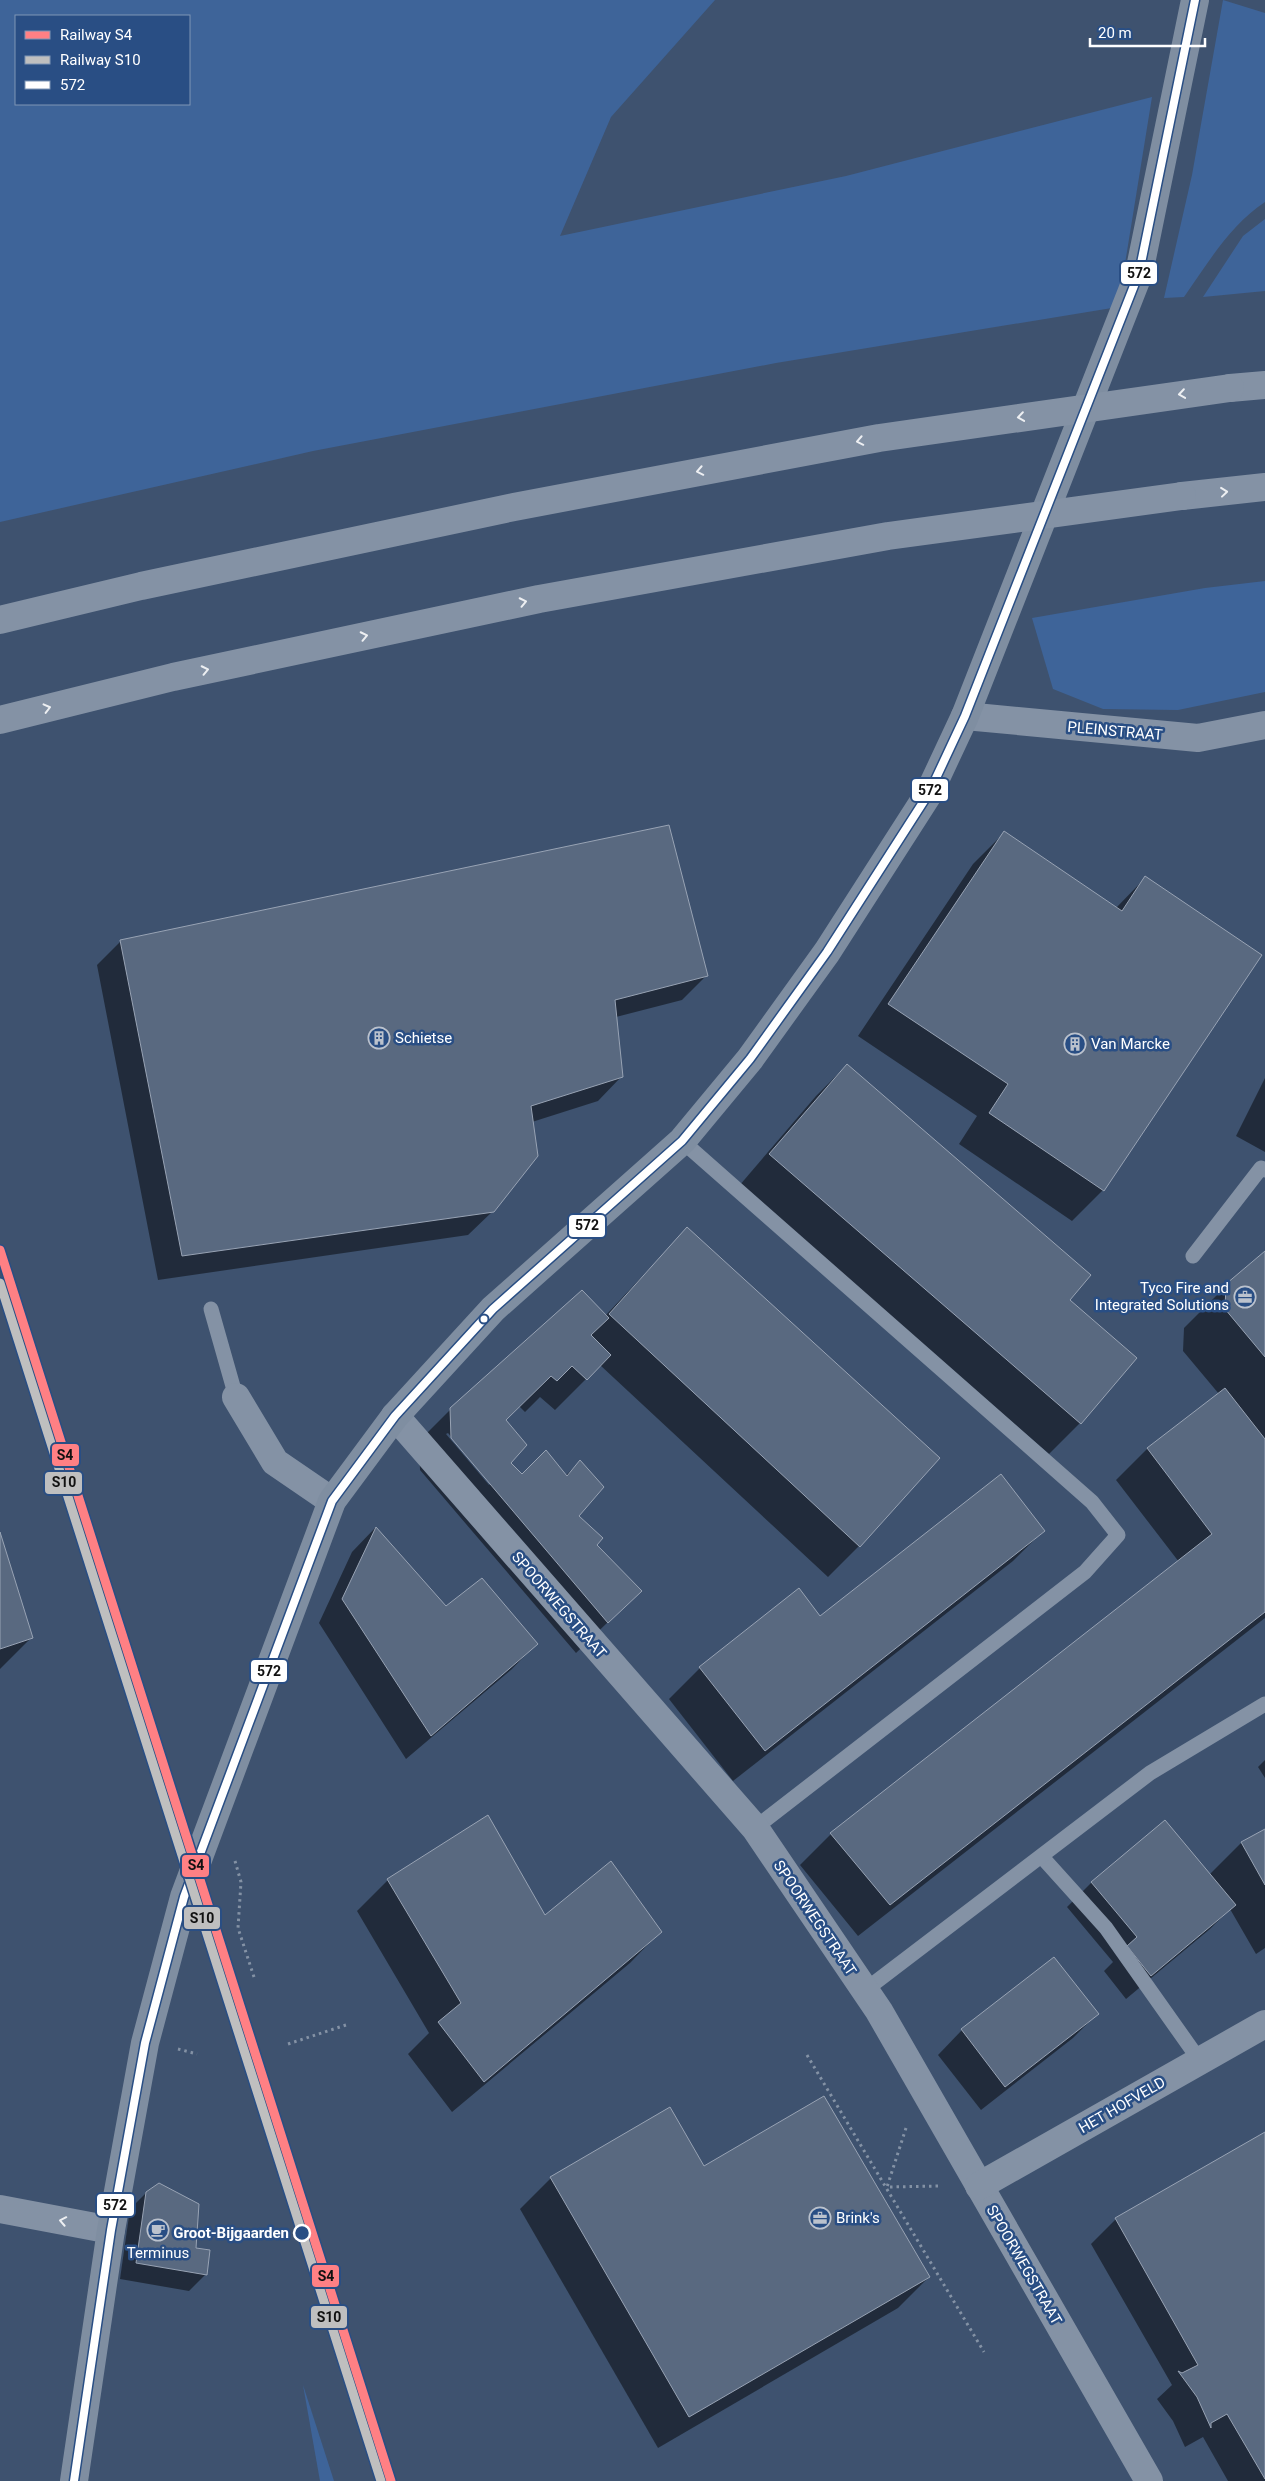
<svg xmlns="http://www.w3.org/2000/svg" width="1265" height="2481" font-family="Roboto,sans-serif">
	<rect width="100%" height="100%" fill="#3e526f"/>
	<g fill="#3e6499" fill-rule="evenodd">
		<path d="M0 0H715L611 117 560 236 846 176 1152 97 1118 307 776 363 313 451 0 522ZM16 16H189V104H16Z"/>
		<path d="M1223 0 1265 13V202C1230 225 1208 263 1184 297L1164 298 1192 175Z"/>
		<path d="M1265 219V291L1203 297 1243 236Z"/>
		<path d="M1265 581V692L1178 710 1103 709 1053 689 1032 618 1205 588Z"/>
		<path d="M303 2385 334 2481H320Z"/>
	</g>
	<g fill="#0007" fill-rule="evenodd">
		<path d="M1004 833 1116 908 1145 878 1103 1190 1072 1221 959 1144 977 1116 858 1036 973 864Z"/>
		<path d="M121 941 706 976 682 1000 616 1017 622 1076 598 1101 532 1122 493 1211 468 1235 158 1280 97 965Z"/>
		<path d="M847 1065 1068 1300 1080 1423 1049 1454 739 1186 816 1096Z"/>
		<path d="M1265 1078V1152L1236 1136Z"/>
		<path d="M687 1229 859 1546 828 1577 600 1365 555 1410 540 1397 525 1412 519 1406 504 1420 510 1463 521 1475 565 1476 580 1462 577 1516 595 1545 640 1591 576 1653 420 1470 419 1441 451 1409 605 1316ZM448 1433 491 1484 489 1485 446 1434Z"/>
		<path d="M1265 1253V1618L858 1936 800 1865 831 1834 1179 1562 1116 1480 1147 1449 1219 1394 1183 1351 1184 1328 1227 1285Z"/>
		<path d="M375 1528 446 1608 536 1644 512 1669 406 1759 319 1623 352 1552Z"/>
		<path d="M1044 1530 1013 1561 733 1781 669 1699 700 1668 820 1618Z"/>
		<path d="M0 1536 32 1637 0 1669Z"/>
		<path d="M1265 1760V1778L1258 1767Z"/>
		<path d="M1165 1822 1209 1875 1241 1843 1265 1830V1948L1256 1954 1230 1909 1210 1929 1126 1999 1104 1971 1113 1962 1067 1907 1091 1883Z"/>
		<path d="M388 1880 545 1917 661 1931 630 1963 452 2112 408 2054 429 2033 357 1911Z"/>
		<path d="M1054 1958 1097 2014 1073 2038 981 2110 938 2055 962 2030Z"/>
		<path d="M1265 2133V2481H1228L1203 2437 1185 2447 1173 2421 1157 2399 1172 2385 1091 2244 1116 2219Z"/>
		<path d="M704 2167 929 2277 898 2308 658 2448 520 2209 551 2178Z"/>
		<path d="M146 2193 195 2249 205 2275 189 2291 120 2279 130 2209Z"/>
	</g>
	<g fill="#596980" stroke="#98a3b4">
		<path d="M669 825 708 976 615 1000 623 1077 531 1106 538 1156 494 1212 182 1256 120 940Z"/>
		<path d="M1004 831 1122 911 1145 876 1262 955 1104 1191 989 1113 1008 1084 888 1004Z"/>
		<path d="M847 1064 1091 1275 1070 1300 1137 1358 1081 1424 769 1154Z"/>
		<path d="M687 1227 940 1458 860 1547 609 1314Z"/>
		<path d="M1265 1251V1357L1225 1309 1226 1284Z"/>
		<path d="M582 1290 609 1318 591 1335 611 1355 587 1380 572 1366 557 1381 551 1376 506 1420 527 1445 511 1463 522 1474 546 1450 567 1476 580 1460 604 1487 579 1516 603 1538 597 1545 642 1591 608 1623 451 1438 450 1408Z"/>
		<path d="M1225 1388 1265 1439V1612L890 1905 830 1833 1212 1534 1147 1448Z"/>
		<path d="M1001 1474 1045 1531 765 1751 699 1667 799 1588 820 1616Z"/>
		<path d="M376 1527 446 1606 482 1578 538 1644 431 1736 342 1599Z"/>
		<path d="M0 1532 33 1638 0 1649Z"/>
		<path d="M488 1815 545 1915 611 1861 662 1932 484 2082 438 2022 461 2003 387 1879Z"/>
		<path d="M1165 1820 1236 1905 1151 1976 1127 1946 1137 1937 1091 1882Z"/>
		<path d="M1265 1829V1885L1241 1842Z"/>
		<path d="M1054 1957 1099 2014 1005 2087 961 2029Z"/>
		<path d="M824 2096 930 2277 689 2417 550 2177 670 2107 704 2166Z"/>
		<path d="M1265 2132V2479L1227 2414 1211 2423V2428L1197 2397 1178 2371 1182 2373 1198 2365 1115 2218Z"/>
		<path d="M159 2183 199 2204 196 2248 210 2250 207 2275 136 2263 146 2192Z"/>
	</g>
	<g fill="none" stroke-linecap="round" stroke-linejoin="round">
		<g stroke="#8492a5" stroke-width="3" stroke-dasharray="2.5 4" stroke-linecap="butt">
			<path d="M235 1861 241 1882 238 1928 254 1977"/>
			<path d="M288 2044 349 2024"/>
			<path d="M178 2049 197 2054"/>
			<path d="M807 2055 984 2352"/>
			<path d="M906 2128 887 2187 941 2186"/>
		</g>
		<g stroke="#8492a5" stroke-width="15">
			<path d="M682 1141 1092 1502 1118 1535 1085 1572 755 1828"/>
			<path d="M1193 1256 1261 1168 1265 1170"/>
			<path d="M211 1309 236 1397"/>
			<path d="M1042 1857 1106 1928 1200 2061"/>
			<path d="M864 1991 1150 1773 1265 1704"/>
		</g>
		<g stroke="#8492a5" stroke-width="28">
			<path d="M965 716 1198 738 1265 725"/>
			<path d="M236 1397 275 1462 332 1501"/>
			<path d="M395 1416 755 1828 879 2011 1149 2481"/>
			<path d="M979 2186 1265 2024"/>
			<path d="M0 2209 111 2230"/>
		</g>
		<path stroke="#7f8ea1" stroke-width="28" d="M74 2481 111 2230 145 2043 184 1897 332 1501 395 1416 493 1309 682 1141 750 1059 827 952 929 793 965 716 1139 273 1195 0"/>
		<g stroke="#8492a5" stroke-width="28">
			<path d="M1230 388 1265 385"/>
			<path d="M1182 496 1265 487"/>
		</g>
		<g stroke="#8492a5" stroke-width="28">
			<path d="M0 620 141 586 514 507 879 438 1230 388"/>
			<path d="M0 720 173 677 539 599 888 536 1182 496"/>
		</g>
		<g stroke="#294e84" stroke-width="11">
			<path id="bus-1" d="M74 2481 111 2230 145 2043 184 1897 332 1501 395 1416 493 1309 682 1141 750 1059 827 952 929 793 965 716 1139 273 1195 0"/>
		</g>
		<use href="#bus-1" stroke="#fff" stroke-width="8"/>
		<g stroke="#294e84" stroke-width="12">
			<path id="rail-1" d="M0 1250 391 2481"/>
		</g>
		<g stroke="#294e84" stroke-width="12">
			<path id="rail-2" d="M0 1283 381 2481"/>
		</g>
		<use href="#rail-1" stroke="#ff8084" stroke-width="9"/>
		<use href="#rail-2" stroke="#bfbfbf" stroke-width="9"/>
	</g>
	<defs><path id="oneway-chevron" d="M-2-3.5L2.5 0L-2 3.5" fill="none" stroke-width="1.6" stroke-linecap="round" stroke-linejoin="round" transform="scale(1.25)"/></defs>
	<g stroke="#edeff2">
		<use href="#oneway-chevron" transform="translate(1182 394) rotate(172)"/>
		<use href="#oneway-chevron" transform="translate(1021 417) rotate(172)"/>
		<use href="#oneway-chevron" transform="translate(860 441) rotate(169)"/>
		<use href="#oneway-chevron" transform="translate(700 471) rotate(169)"/>
		<use href="#oneway-chevron" transform="translate(1224 492) rotate(-6)"/>
		<use href="#oneway-chevron" transform="translate(523 602) rotate(-12)"/>
		<use href="#oneway-chevron" transform="translate(364 636) rotate(-12)"/>
		<use href="#oneway-chevron" transform="translate(205 670) rotate(-12)"/>
		<use href="#oneway-chevron" transform="translate(47 708) rotate(-14)"/>
		<use href="#oneway-chevron" transform="translate(63 2221) rotate(-169)"/>
	</g>
	<defs>
		<g id="building-ring" transform="scale(1.125)"><circle r="9.5" fill="#294e84" stroke="#bbc2cd" stroke-width="1.5"/><path d="M-4-6H4V6H1V3H-1V6H-4ZM-2.5-4.3h1.7v1.8h-1.7ZM.8-4.3h1.7v1.8H.8ZM-2.5-1h1.7V.8h-1.7ZM.8-1h1.7V.8H.8Z" fill="#bbc2cd"/></g>
		<g id="office-ring" transform="scale(1.125)"><circle r="9.5" fill="#294e84" stroke="#bbc2cd" stroke-width="1.5"/><path d="M-6-3h4V-5.5h4V-3h4V5H-6ZM-1-4.5V-3h2v-1.5ZM-6 0V1H6V0Z" fill="#bbc2cd"/></g>
		<g id="cafe-ring" transform="scale(1.125)"><circle r="9.5" fill="#294e84" stroke="#bbc2cd" stroke-width="1.5"/><path d="M-5.5-4.5H6V0H3Q3 3.5 0 3.5H-2.5Q-5.5 3.5-5.5 0ZM3-3.2v2h1.7v-2ZM-6 4.5H4V6H-6Z" fill="#bbc2cd"/></g>
	</defs>
	<g fill-rule="evenodd">
		<use href="#building-ring" x="379" y="1038"/>
		<use href="#building-ring" x="1075" y="1044"/>
		<use href="#office-ring" x="1245" y="1297"/>
		<use href="#office-ring" x="820" y="2218"/>
		<use href="#cafe-ring" x="158" y="2230"/>
	</g>
	<circle fill="#fff" stroke="#294e84" stroke-width="2" cx="484" cy="1319" r="4.5"/>
	<circle fill="#294e84" stroke="#fff" stroke-width="2.5" cx="302" cy="2233" r="8"/>
	<g text-anchor="middle" stroke-width="5" stroke-linejoin="round" paint-order="stroke">
		<g font-size="15" fill="#fff" stroke="#294e84">
			<text transform="translate(1115 731) rotate(5)" y="5">PLEINSTRAAT</text>
			<text transform="translate(559 1605) rotate(49)" y="5">SPOORWEGSTRAAT</text>
			<text transform="translate(815 1918) rotate(56)" y="5">SPOORWEGSTRAAT</text>
			<text transform="translate(1122 2105) rotate(-30)" y="5">HET HOFVELD</text>
			<text transform="translate(1024 2265) rotate(60)" y="5">SPOORWEGSTRAAT</text>
		</g>
		<g font-size="15" fill="#fff" stroke="#294e84" text-anchor="start">
			<text x="395" y="1043">Schietse</text>
			<text x="1091" y="1049">Van Marcke</text>
			<text x="1229" y="1293" text-anchor="end">Tyco Fire and<tspan x="1229" dy="17">Integrated Solutions</tspan></text>
			<text x="836" y="2223">Brink's</text>
			<text x="158" y="2258" text-anchor="middle">Terminus</text>
		</g>
		<g font-size="15" font-weight="bold" fill="#fff" stroke="#294e84" text-anchor="end">
			<text x="289" y="2238">Groot-Bijgaarden</text>
		</g>
	</g>
	<g stroke="#294e84" stroke-width="2">
		<rect x="1120" y="261" width="38" height="24" rx="5" fill="#fff"/>
		<rect x="911" y="778" width="38" height="24" rx="5" fill="#fff"/>
		<rect x="568" y="1214" width="38" height="24" rx="5" fill="#fff"/>
		<rect x="51" y="1443" width="29" height="24" rx="5" fill="#ff8084"/>
		<rect x="44" y="1471" width="39" height="24" rx="5" fill="#bfbfbf"/>
		<rect x="250" y="1659" width="38" height="24" rx="5" fill="#fff"/>
		<rect x="181" y="1854" width="29" height="24" rx="5" fill="#ff8084"/>
		<rect x="183" y="1906" width="38" height="24" rx="5" fill="#bfbfbf"/>
		<rect x="96" y="2193" width="39" height="24" rx="5" fill="#fff"/>
		<rect x="311" y="2264" width="29" height="24" rx="5" fill="#ff8084"/>
		<rect x="310" y="2305" width="38" height="24" rx="5" fill="#bfbfbf"/>
	</g>
	<g font-size="14" text-anchor="middle" font-weight="bold" fill="#111">
		<text x="1139" y="278">572</text>
		<text x="930" y="795">572</text>
		<text x="587" y="1230">572</text>
		<text x="65" y="1460">S4</text>
		<text x="64" y="1487">S10</text>
		<text x="269" y="1676">572</text>
		<text x="196" y="1870">S4</text>
		<text x="202" y="1923">S10</text>
		<text x="115" y="2210">572</text>
		<text x="326" y="2281">S4</text>
		<text x="329" y="2322">S10</text>
	</g>
	<rect x="15" y="15" width="175" height="90" fill="#294e84" stroke="#7f95b5"/>
	<rect x="25" y="31" width="25" height="8" fill="#ff8084" stroke="#7f95b5"/>
	<text x="60" y="40" font-size="15" fill="#ffffff">Railway S4</text>
	<rect x="25" y="56" width="25" height="8" fill="#bfbfbf" stroke="#7f95b5"/>
	<text x="60" y="65" font-size="15" fill="#ffffff">Railway S10</text>
	<rect x="25" y="81" width="25" height="8" fill="#ffffff" stroke="#7f95b5"/>
	<text x="60" y="90" font-size="15" fill="#ffffff">572</text>
	<path d="M1090 38v8h115v-8" fill="none" stroke="#ffffff" stroke-width="2.5"/>
	<text x="1098" y="38" font-size="15" fill="#ffffff" stroke="#294e84" stroke-width="4" paint-order="stroke">20 m</text>
</svg>
